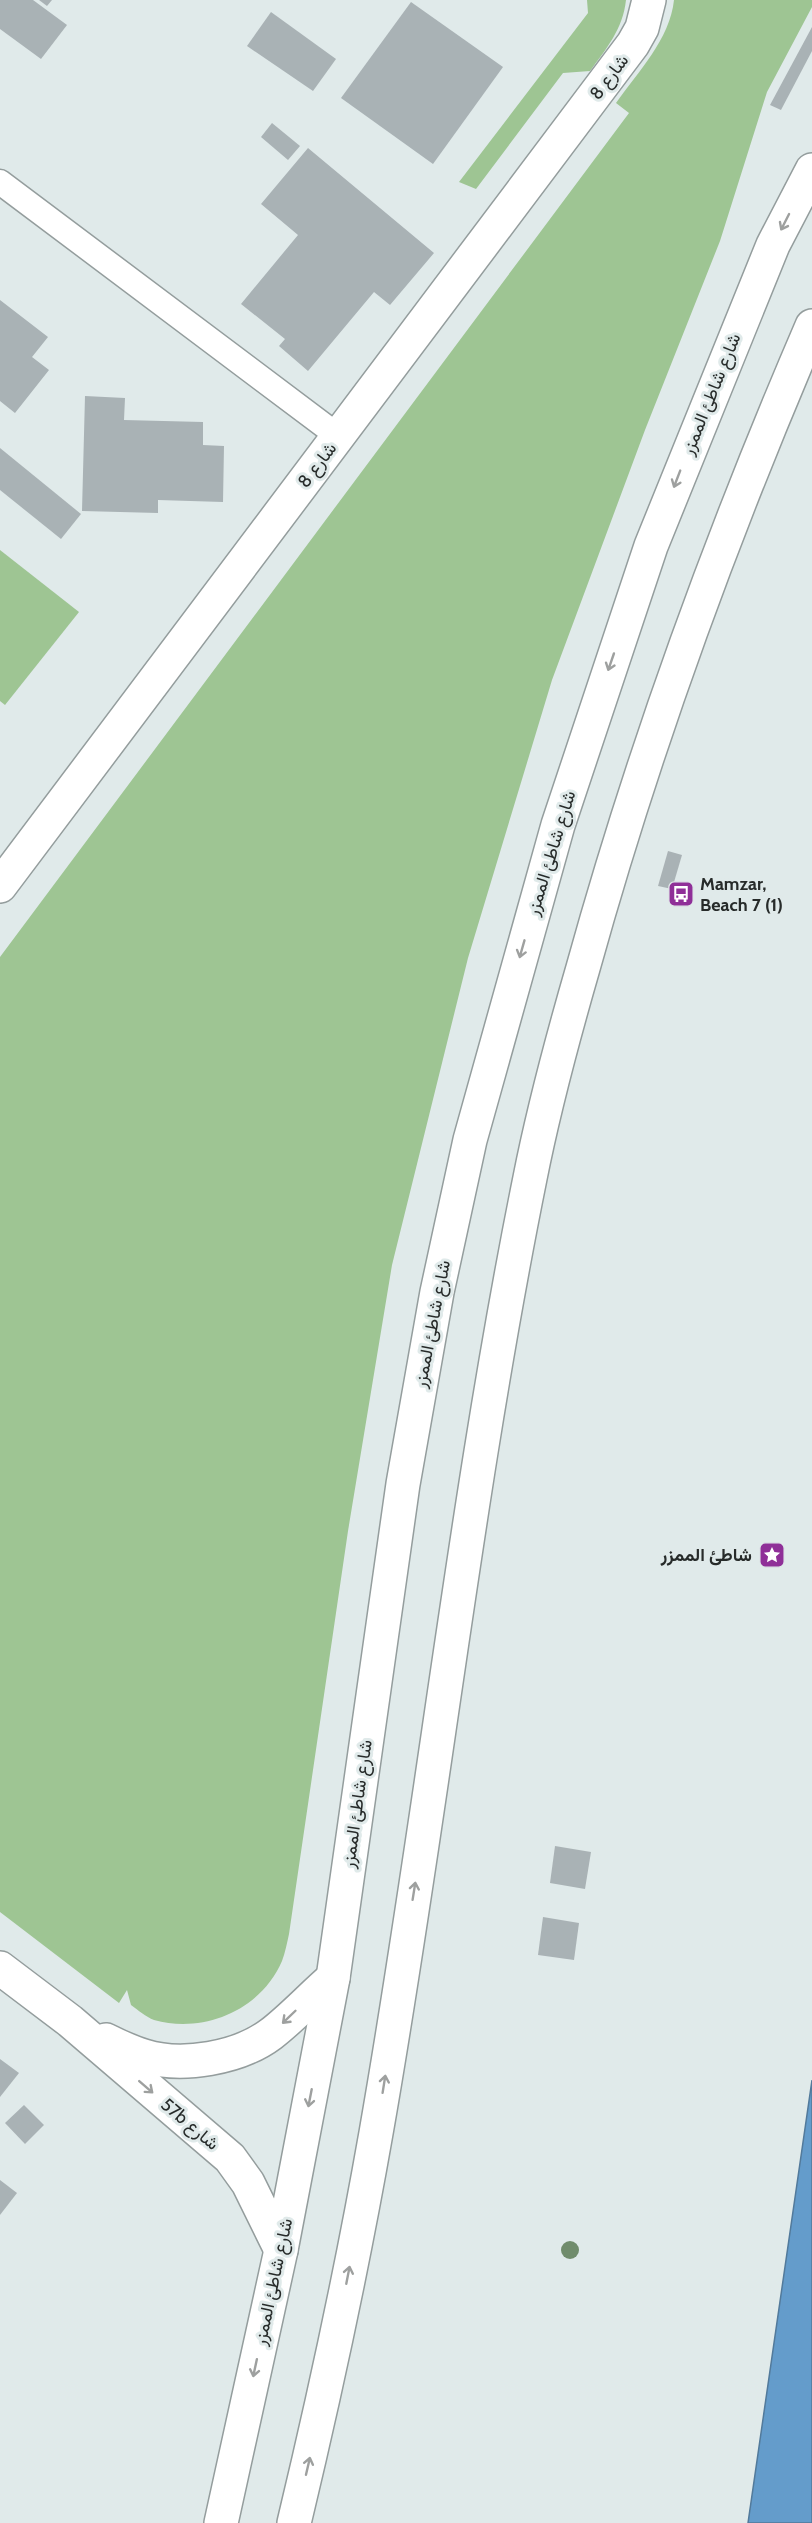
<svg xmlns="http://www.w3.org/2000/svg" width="812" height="2523" font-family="Cabin,Vazirmatn,sans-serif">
	<rect width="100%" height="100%" fill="#e0eaea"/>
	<g fill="#9ec593">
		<path d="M587 0H626C623 29 606 49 590 71L563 73 476 189 459 182 588 13Z"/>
		<path d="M674 0H812V7L767 92 720 241 645 430 552 680 468 958 392 1265 348 1531 289 1934C287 1943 285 1953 282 1961 261 2010 204 2034 154 2020 146 2017 138 2010 131 2005L127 1990 119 2003 0 1912V957L629 113 616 103C638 72 670 39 674 0Z"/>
		<path d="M0 550 79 612 5 705 0 701Z"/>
	</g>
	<path fill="#649ccb" stroke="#527a9b" stroke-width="1.5" d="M812 2080V2523H748Z"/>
	<g fill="#a9b2b5">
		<path d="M0 0H33L67 25 41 59 0 29Z"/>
		<path d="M39 0H52L47 6Z"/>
		<path d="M411 2 503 67 433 164 341 98Z"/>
		<path d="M271 12 336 59 313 91 247 46Z"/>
		<path d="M812 27V51L781 110 770 105Z"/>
		<path d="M272 123 300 146 288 160 261 137Z"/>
		<path d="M308 148 434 253 390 305 374 292 308 371 279 346 285 339 241 304 298 235 261 204Z"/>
		<path d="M0 300 48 337 32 357 49 370 15 413 0 401Z"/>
		<path d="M85 396 125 398 124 420 203 422V445L224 446 223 502 158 500V513L82 511Z"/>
		<path d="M0 448 81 514 61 539 0 490Z"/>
		<path d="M668 851 682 855 672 889 658 886Z"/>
		<path d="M555 1846 591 1852 585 1889 550 1883Z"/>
		<path d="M543 1917 579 1923 574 1960 538 1955Z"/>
		<path d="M0 2059 19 2073 0 2097Z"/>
		<path d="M24 2105 44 2125 25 2144 5 2123Z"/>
		<path d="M0 2180 17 2193 0 2215Z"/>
	</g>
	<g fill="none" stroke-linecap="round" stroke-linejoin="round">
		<g stroke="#949d9d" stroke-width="27">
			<path id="service" d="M0 182 338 436"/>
		</g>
		<g stroke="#949d9d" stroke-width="36">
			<g id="minor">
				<path d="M0 886 633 44 642 28 649 0"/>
				<path d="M0 1968 70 2021 230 2158 248 2183 281 2250"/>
				<path d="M106 2040C118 2046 131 2052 144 2056 182 2068 239 2058 271 2034 292 2018 312 1996 333 1978"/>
			</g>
		</g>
		<g stroke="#949d9d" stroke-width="36">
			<g id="secondary">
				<path d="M221 2523 281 2250 333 1978 403 1484 437 1292 470 1140 558 825 651 546 773 245 812 170"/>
				<path d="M294 2523C325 2394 353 2264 376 2133 432 1815 466 1494 530 1178 544 1107 563 1037 583 968 644 748 722 535 812 326"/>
			</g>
		</g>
		<use href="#service" stroke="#fff" stroke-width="24"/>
		<use href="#minor" stroke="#fff" stroke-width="33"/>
		<use href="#secondary" stroke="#fff" stroke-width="33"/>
	</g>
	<circle fill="#708c6c" cx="570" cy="2250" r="9"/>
	<defs><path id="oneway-shaft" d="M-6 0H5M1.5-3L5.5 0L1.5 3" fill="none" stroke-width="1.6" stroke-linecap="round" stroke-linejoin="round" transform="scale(1.5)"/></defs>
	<g stroke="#9ea09f">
		<use href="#oneway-shaft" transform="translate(785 222) rotate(117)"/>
		<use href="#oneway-shaft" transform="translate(677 479) rotate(111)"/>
		<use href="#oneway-shaft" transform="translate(611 662) rotate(109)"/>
		<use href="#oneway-shaft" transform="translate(522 949) rotate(106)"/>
		<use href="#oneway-shaft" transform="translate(414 1891) rotate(-81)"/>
		<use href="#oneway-shaft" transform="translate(289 2017) rotate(136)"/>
		<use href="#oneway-shaft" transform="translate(384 2084) rotate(-81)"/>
		<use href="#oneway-shaft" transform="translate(146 2087) rotate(41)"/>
		<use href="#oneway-shaft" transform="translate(310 2098) rotate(101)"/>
		<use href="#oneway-shaft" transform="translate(348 2275) rotate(-79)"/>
		<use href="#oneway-shaft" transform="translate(255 2368) rotate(102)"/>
		<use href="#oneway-shaft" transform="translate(308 2466) rotate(-77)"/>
	</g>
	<defs>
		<g id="bus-square" transform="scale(1.35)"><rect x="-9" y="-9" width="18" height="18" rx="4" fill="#8f2f98" stroke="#e0eaea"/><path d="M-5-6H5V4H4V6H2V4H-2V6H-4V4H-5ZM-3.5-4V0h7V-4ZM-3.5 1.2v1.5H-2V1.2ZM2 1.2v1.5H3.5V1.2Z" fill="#fff"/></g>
		<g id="sight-square" transform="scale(1.35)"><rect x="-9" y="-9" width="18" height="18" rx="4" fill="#8f2f98" stroke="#e0eaea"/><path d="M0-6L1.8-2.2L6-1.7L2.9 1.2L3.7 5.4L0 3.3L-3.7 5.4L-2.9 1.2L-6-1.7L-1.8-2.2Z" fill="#fff"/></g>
	</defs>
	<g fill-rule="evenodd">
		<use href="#bus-square" x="681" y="894"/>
		<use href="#sight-square" x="772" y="1555"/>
	</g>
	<g text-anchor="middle" stroke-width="6" stroke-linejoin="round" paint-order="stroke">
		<g font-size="18" fill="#272b2a" stroke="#e0eaea">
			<text transform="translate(609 77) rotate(-53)" y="6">شارع 8</text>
			<text transform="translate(711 394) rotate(-68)" y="6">شارع شاطئ الممزر</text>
			<text transform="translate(317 465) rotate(-53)" y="6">شارع 8</text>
			<text transform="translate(551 853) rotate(-73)" y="6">شارع شاطئ الممزر</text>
			<text transform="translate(432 1324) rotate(-79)" y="6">شارع شاطئ الممزر</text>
			<text transform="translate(357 1804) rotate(-82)" y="6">شارع شاطئ الممزر</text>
			<text transform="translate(190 2124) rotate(40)" y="6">57b شارع</text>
			<text transform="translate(273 2282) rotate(-78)" y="6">شارع شاطئ الممزر</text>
		</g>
		<g font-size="18" font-weight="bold" fill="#272b2a" stroke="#e0eaea" text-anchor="start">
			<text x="700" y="890">Mamzar,<tspan x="700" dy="21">Beach 7 (1)</tspan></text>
			<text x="752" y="1561" text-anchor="end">شاطئ الممزر</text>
		</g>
	</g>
</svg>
